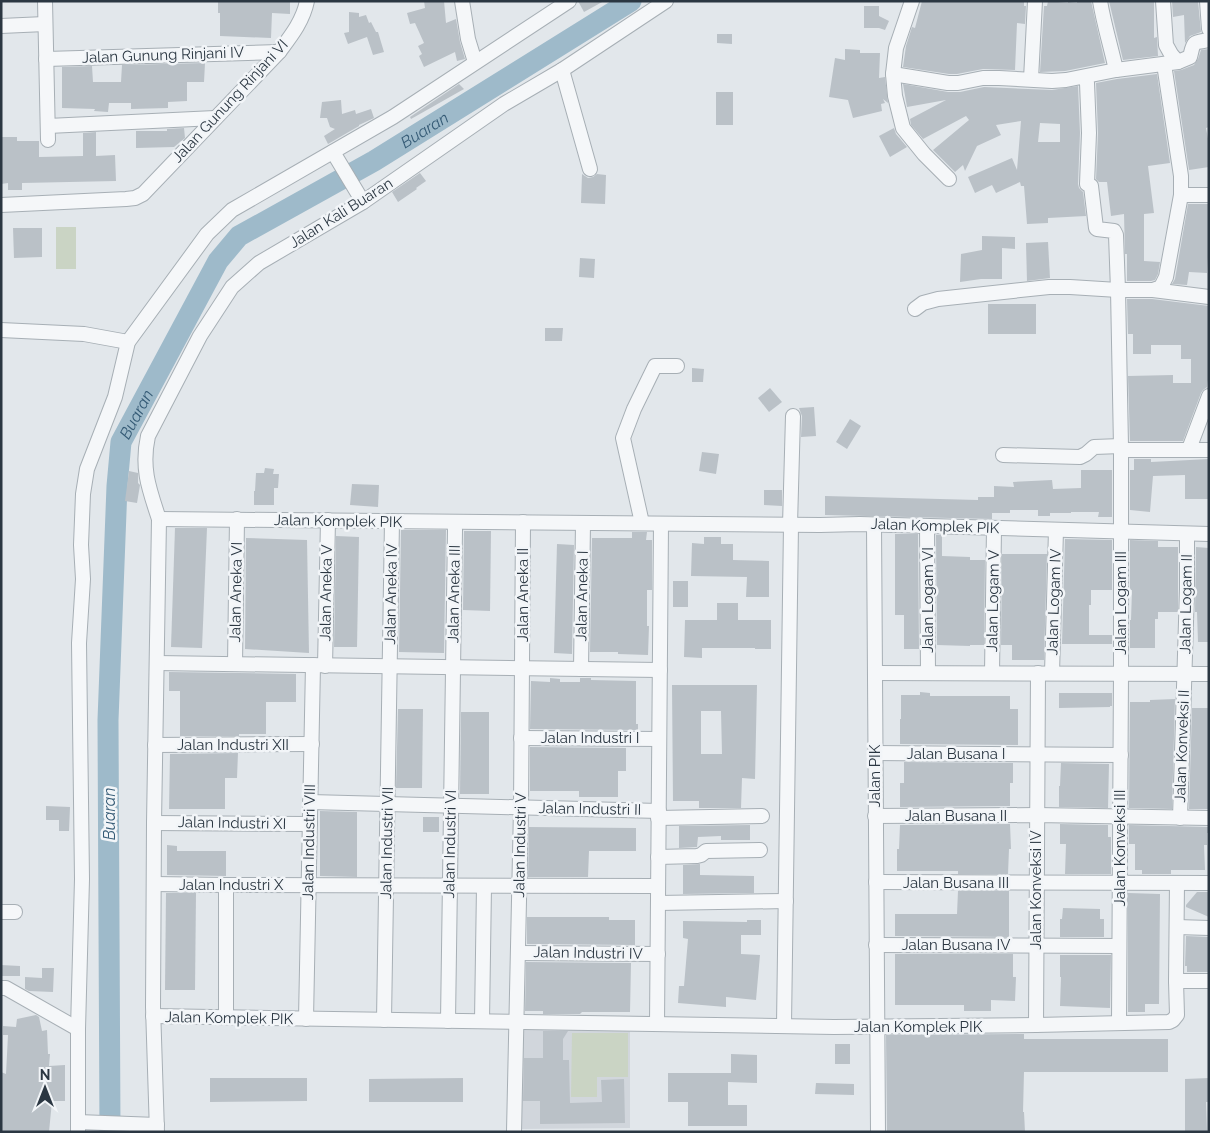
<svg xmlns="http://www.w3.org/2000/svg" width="1210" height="1133" font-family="Raleway,sans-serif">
	<rect width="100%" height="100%" fill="#e2e7eb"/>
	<path fill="#d1d6dc" d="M630 1022V1128L521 1129 520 1023Z"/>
	<g fill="#cad4c4">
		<rect x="56" y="227" width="20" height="42"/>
		<path d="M572 1033H628V1077H597V1097H571Z"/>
	</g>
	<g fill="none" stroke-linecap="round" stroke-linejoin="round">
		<path stroke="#9ebaca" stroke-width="21" id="s1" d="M110 1132 108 720 117 486 121 442 218 261 239 236 374 161 631 1"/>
	</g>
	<g fill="#bac1c7" fill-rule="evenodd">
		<path d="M218 1H290V14L272 13 271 38 220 36V13H218Z"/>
		<path d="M424 1H444L446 23 456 19 460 42 465 59 457 61 455 52 424 67 419 56 422 54 418 46 424 43 415 23 410 24 407 13 425 8Z"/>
		<path d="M578 1H604L584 12Z"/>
		<path d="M922 1H1024V6H1026L1025 24 1017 23 1015 70 983 69 957 74H949L903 67 906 46 912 27 915 28Z"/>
		<path d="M1048 1 1068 3V2L1077 3V1H1091L1105 63 1065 71 1040 72 1044 6H1047Z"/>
		<path d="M1109 1H1150V2H1154V38L1157 37 1158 56 1123 60Z"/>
		<path d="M1172 1H1198L1201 32 1190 36 1185 43 1184 15 1173 17Z"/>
		<path d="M864 6H879V16L889 21 885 30 879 28H864Z"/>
		<path d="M349 12 359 13V17L366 15 369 23 371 22 376 32H378L384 52 373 55 367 37 348 44 344 33 349 32Z"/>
		<path d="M717 34H732V44L717 43Z"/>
		<path d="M845 49 860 50V53H880L879 78 885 77 888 103 883 99 885 103 881 104 882 111 853 118 848 100 829 97 835 58 845 60Z"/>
		<path d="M1209 49V127L1206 128 1209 144V167L1189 170 1174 71 1181 70 1194 65 1198 59 1201 50Z"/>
		<path d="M205 63 204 82H187V101L168 102V108L131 109V103H109L108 112 94 111 95 109 62 108V67L92 66 93 82H121L122 65Z"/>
		<path d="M1157 74 1170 163 1148 166 1154 213 1144 214V261L1160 262 1158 274 1155 280 1151 281H1127V254H1125L1124 214 1111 216 1107 182H1099L1096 179 1098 133 1096 83 1117 79Z"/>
		<path d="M459 84 464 89 411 119 410 117Z"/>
		<path d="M903 84 948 92H960L984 87 1052 90 1078 86 1080 133 1078 184 1079 188 1083 192 1086 216 1048 218V223L1027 224 1024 186H1021L1020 182 996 193 992 185 975 193 968 177 1012 158 1017 170 1021 121 996 125 1001 135 977 146 965 171 963 165 955 172 933 150 969 120 966 116 923 139 911 125 910 119 946 100 907 107ZM1040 123 1060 124V142H1038Z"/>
		<rect x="716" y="92" width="17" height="33"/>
		<path d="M341 100 342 114 355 110 356 114 371 109 374 118 359 125V126L328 144 324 136 335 129 330 127 327 118H320L322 102Z"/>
		<path d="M184 128 185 138 174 147 136 148V131H167V129Z"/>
		<path d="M894 128 896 134 907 147 890 157 879 136Z"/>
		<path d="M96 132V156L115 155 116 181 22 183V190H8V183L1 184V137H17V141H39V157L83 156V133Z"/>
		<path d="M420 173 426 181 416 188 417 189 398 202 392 192Z"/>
		<path d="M582 174 588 178 593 177 597 174 606 175 605 204 581 203Z"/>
		<path d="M1188 204H1209V257H1208L1207 273 1189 272 1187 285 1172 284 1175 279Z"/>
		<path d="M13 228H42V257L14 258Z"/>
		<path d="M982 236 1015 237V249L1002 248V279H981L960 282 961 254 982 250Z"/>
		<path d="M1048 242 1050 278 1027 281 1026 243Z"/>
		<path d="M580 258 595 259 594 278 579 277Z"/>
		<path d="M1127 299H1152L1209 306V373L1207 387 1203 390 1201 393 1183 441H1130L1128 376 1173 375V383H1191V359H1181V345H1151V354H1133V334H1128Z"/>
		<rect x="988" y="304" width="48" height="30"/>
		<path d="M545 328H563L562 341H545Z"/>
		<path d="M692 368 704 369 703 382H692Z"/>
		<path d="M770 388 782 402 769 412 758 398Z"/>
		<path d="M814 407 816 436 801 437 802 416 799 408Z"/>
		<path d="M850 419 861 426 847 449 836 442Z"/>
		<path d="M702 452 719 454 716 474 699 471Z"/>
		<path d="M1134 459H1151V462L1209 459V499H1185V475L1153 476 1150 512 1130 510V470H1134Z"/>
		<path d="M265 468 274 469 273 474H279L278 488H274V505H254V491H255L256 473H264Z"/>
		<path d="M1081 470H1112V517H1098L1099 512H1071V513H1050V516H1038V510H1010V513H992V519L825 515V496L978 500V497H994V486L1014 487 1013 482 1052 480 1053 489 1081 488Z"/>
		<path d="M129 471 138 473V483L140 485 137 503 125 501Z"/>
		<path d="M352 484 379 485 378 507 350 505Z"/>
		<path d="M764 490H782V506L764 505Z"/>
		<path d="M175 528H207L202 648 171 647Z"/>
		<path d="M401 530H446L444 653 399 652Z"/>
		<path d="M464 531H491L490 611 463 610Z"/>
		<path d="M632 532H647L646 540H652V590H647V626H649L648 655 618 654V652H590L592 538H632Z"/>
		<path d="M895 534H918L919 649H904V615H895Z"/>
		<path d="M936 535H942V556L970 557V560H985L984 645H970V646L937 645Z"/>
		<path d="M336 536 359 537 357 647H334Z"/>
		<path d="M704 537H721V544H733V560L769 561V597H746L747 577 691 576 692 543 704 544Z"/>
		<path d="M246 538 307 540 309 653 245 649Z"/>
		<path d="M1065 539 1112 540V590H1091V605H1089V635H1112V644H1062Z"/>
		<path d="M1130 540 1158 541V547H1178V612H1158V619H1155V648H1130V620H1131L1132 590H1130Z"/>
		<path d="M557 544 574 545 572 654 554 653Z"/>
		<path d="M1196 547 1209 548V642H1198L1197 612H1195Z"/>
		<path d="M1002 554H1047L1044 660H1012V645H1001Z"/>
		<rect x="673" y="581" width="15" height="26"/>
		<path d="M717 603H738V620H771V649H755V648H702V658L684 657 685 620H717Z"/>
		<path d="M169 672 296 674V702H266V734H239V736H180V691H169Z"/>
		<path d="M550 678 560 679V682H580V678H591V680L636 681V724H638V730L530 729 531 681 550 682Z"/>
		<path d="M672 685H757L755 779 742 778 741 808H699V801H673ZM701 711H721L722 754H701Z"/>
		<path d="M920 692 930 693V696H1010V709H1018V745L900 744V719H901V695H920Z"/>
		<path d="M1059 693H1112V706H1110V707L1059 708Z"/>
		<path d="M1175 699 1172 809 1129 808 1130 702H1150V700Z"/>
		<path d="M1192 708H1209V809H1189Z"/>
		<path d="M398 709H423L422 788H396Z"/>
		<path d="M461 712H489V794H460Z"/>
		<path d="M530 747 626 748V771H618V797H579V791H530Z"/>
		<path d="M238 753 237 778H225V809H169L170 754Z"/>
		<path d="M904 762 1013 763V783H1010V806L900 807V783H904Z"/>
		<path d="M1061 763 1109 764 1108 808 1059 807V786H1060Z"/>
		<path d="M46 806 70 807 69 831H59V820H46Z"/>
		<path d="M320 811 357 812V877L320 876Z"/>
		<rect x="423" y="817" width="16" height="15"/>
		<path d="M1010 824 1011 849H1009L1008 874H958V871H897V849H899L900 825Z"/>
		<path d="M1060 824 1108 825V837H1111V874H1065L1066 844H1060Z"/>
		<path d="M750 825V840H721V836L698 837 697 847 679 848V826Z"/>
		<path d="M1129 825 1209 827V833H1207V845H1204L1205 870H1171V874H1142V870H1135V844H1129Z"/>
		<path d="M529 827 636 828V851H589L588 877H528Z"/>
		<path d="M167 845 177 846V851H226V876L167 875Z"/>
		<path d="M700 864V875L754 876V893L683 894V865Z"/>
		<path d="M958 891H1009V937L895 936V914H957Z"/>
		<path d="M1197 892H1209V917L1186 907V905Z"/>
		<path d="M166 893H196L195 990H165Z"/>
		<path d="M1128 893 1160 894 1159 1004H1145V1012H1128Z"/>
		<path d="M1063 908 1100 909V919H1104V937H1060V919H1062Z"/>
		<path d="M527 917H609V920H635V945L527 944Z"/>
		<path d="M747 920H761V935H741V954L760 955 756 1000 726 997V1007L678 1003 679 986H684L688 939 683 938V921L747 922Z"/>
		<path d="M1186 936 1209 937V972H1187V966H1185Z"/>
		<path d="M895 954H1013V977H1016L1015 1001 991 1000V1011H964V1005H895Z"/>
		<path d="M1060 955H1111L1110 1008 1060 1006 1061 977H1060Z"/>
		<path d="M526 962 631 963 630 1012H582L580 1014H543V1011H525Z"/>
		<path d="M1 965 20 966V976H1Z"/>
		<path d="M42 968H54L53 992 29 991 25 989V977L42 978Z"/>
		<path d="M36 1015 39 1017 42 1031 47 1030 48 1054H50L49 1066 65 1065V1101H52L49 1132H1V1072L6 1074 8 1035H3V1026L16 1027 17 1019Z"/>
		<path d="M543 1031H568L563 1039V1060H569L570 1103 602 1102 601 1080 624 1079 625 1123 540 1124V1101H523L524 1058H543Z"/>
		<path d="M1024 1034V1039H1168V1072H1024L1023 1112H1024L1025 1132H887L886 1035Z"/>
		<rect x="835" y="1044" width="15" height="20"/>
		<path d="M731 1054 757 1055V1083L728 1082V1105H747V1126H688V1102H668V1073H731Z"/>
		<path d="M210 1078H307V1101L210 1102Z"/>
		<path d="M463 1078V1102H369V1079Z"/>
		<path d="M1209 1078V1102H1206L1207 1132H1185V1079Z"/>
		<path d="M816 1083 854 1084V1095L815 1094Z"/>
	</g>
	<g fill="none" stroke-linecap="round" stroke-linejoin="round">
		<g stroke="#a7afb5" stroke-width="16">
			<g id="minor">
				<path d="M45 1 48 140"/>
				<path d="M462 1 468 39 475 62"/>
				<path d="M912 1 896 48 893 74 895 96 903 128 924 154 949 179"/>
				<path d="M1100 1C1104 25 1111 47 1116 70"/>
				<path d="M1163 1 1166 45 1171 54 1178 62"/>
				<path d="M1207 1 1209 29"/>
				<path d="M1 26 45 24"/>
				<path d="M46 59 279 52"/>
				<path d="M562 70 590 169"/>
				<path d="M893 74 948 83H958L983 78H999L1052 81 1066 80 1116 70 1178 62 1190 57C1194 41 1192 43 1209 40"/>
				<path d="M1084 77 1087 83 1089 133 1087 184 1091 186 1096 228 1097 229 1114 231 1116 235 1118 290 1121 446V673L1119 1023"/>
				<path d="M1031 79 1035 1"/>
				<path d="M48 126 215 118"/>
				<path d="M333 152 363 202"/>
				<path d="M1181 195H1209"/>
				<path d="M1 205 126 199 135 198 143 194 279 52C291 36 303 21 307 1"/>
				<path d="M1153 290 1161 287 1166 277 1181 195V176L1164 64"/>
				<path d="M915 309 923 303 938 299 1049 287H1070L1118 290H1153L1209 297"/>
				<path d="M1 330 84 334 128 342"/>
				<path d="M1189 449 1209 396"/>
				<path d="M1121 450H1209"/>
				<path d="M1003 455 1080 457 1086 454 1094 447 1121 446"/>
				<path d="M159 519 820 525 860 524 1209 534"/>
				<path d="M642 523 623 438 634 409 655 366H677"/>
				<path d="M790 525 793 416"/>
				<path d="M874 525 878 1132"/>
				<path d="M927 526 928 673"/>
				<path d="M157 663 660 670"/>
				<path d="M235 664 237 519"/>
				<path d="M325 666 328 520"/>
				<path d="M581 669 583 523"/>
				<path d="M875 673 1209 674"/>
				<path d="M992 673 994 528"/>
				<path d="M1052 673 1056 530"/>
				<path d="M521 738 659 739"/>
				<path d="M155 745 312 744"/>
				<path d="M875 753 1121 755"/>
				<path d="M310 802 659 811"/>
				<path d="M875 816 1037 815 1209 818"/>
				<path d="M658 818 762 816"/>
				<path d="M1180 818 1187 589V534"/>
				<path d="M154 823 310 824"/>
				<path d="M658 857 697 856 701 855 706 851 760 850"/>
				<path d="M876 882 1209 883"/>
				<path d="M154 884 226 885 658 886"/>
				<path d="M658 903 786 901"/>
				<path d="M1 912H15"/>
				<path d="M1177 927 1209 928"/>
				<path d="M876 945 1119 946"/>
				<path d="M518 953 658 954"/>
				<path d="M1176 981H1209"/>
				<path d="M1 988H6L78 1029"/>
				<path d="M153 1016 834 1027 1036 1025 1169 1022 1173 1020 1177 1015 1176 981 1177 883"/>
				<path d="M226 1017V885"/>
				<path d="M306 1019 313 665"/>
				<path d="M384 1020 392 521"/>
				<path d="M448 1021 455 530 454 522"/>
				<path d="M482 1021 484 886"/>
				<path d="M657 1024 661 524"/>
				<path d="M784 1025 791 525"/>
				<path d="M1036 1025 1038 673"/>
				<path d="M78 1122 157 1125"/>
				<path d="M78 1132V1029L82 879 79 643 83 579 81 545 83 494 87 469 115 397 128 342 207 234 232 210 393 117 569 1"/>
				<path d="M157 1132 153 1007 154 823 159 519C149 489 141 468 148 436L200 336 232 287 259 263 363 202 504 104 562 70 666 1"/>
				<path d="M514 1132 521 808 523 522"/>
			</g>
		</g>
		<use href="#minor" stroke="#f5f7f9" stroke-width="14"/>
	</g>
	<g text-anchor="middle" stroke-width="5" stroke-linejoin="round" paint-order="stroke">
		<g font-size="15" fill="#2b3742" stroke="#f2f5f8">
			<text transform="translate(163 55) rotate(-2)" y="5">Jalan Gunung Rinjani IV</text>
			<text transform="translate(230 101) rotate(-47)" y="5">Jalan Gunung Rinjani VI</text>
			<text transform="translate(341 213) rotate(-32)" y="5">Jalan Kali Buaran</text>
			<text transform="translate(338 521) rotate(1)" y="5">Jalan Komplek PIK</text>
			<text transform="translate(935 526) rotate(2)" y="5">Jalan Komplek PIK</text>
			<text transform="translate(236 592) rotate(-89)" y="5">Jalan Aneka VI</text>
			<text transform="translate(326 593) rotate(-89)" y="5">Jalan Aneka V</text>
			<text transform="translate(391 594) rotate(-89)" y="5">Jalan Aneka IV</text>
			<text transform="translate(454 594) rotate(-89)" y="5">Jalan Aneka III</text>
			<text transform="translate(523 595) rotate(-90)" y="5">Jalan Aneka II</text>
			<text transform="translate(582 596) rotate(-89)" y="5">Jalan Aneka I</text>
			<text transform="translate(928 600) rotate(-90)" y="5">Jalan Logam VI</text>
			<text transform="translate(993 601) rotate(-89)" y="5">Jalan Logam V</text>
			<text transform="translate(1054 602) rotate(-88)" y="5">Jalan Logam IV</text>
			<text transform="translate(1121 603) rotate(-90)" y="5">Jalan Logam III</text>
			<text transform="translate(1186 604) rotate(-89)" y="5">Jalan Logam II</text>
			<text x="590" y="743">Jalan Industri I</text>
			<text x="233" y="750">Jalan Industri XII</text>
			<text transform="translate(1182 746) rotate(-88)" y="5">Jalan Konveksi II</text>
			<text x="956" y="759">Jalan Busana I</text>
			<text transform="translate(875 776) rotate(-90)" y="5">Jalan PIK</text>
			<text transform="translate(590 809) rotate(1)" y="5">Jalan Industri II</text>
			<text x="956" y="821">Jalan Busana II</text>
			<text transform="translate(232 823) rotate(1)" y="5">Jalan Industri XI</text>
			<text transform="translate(309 842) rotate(-89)" y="5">Jalan Industri VIII</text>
			<text transform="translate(387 843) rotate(-89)" y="5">Jalan Industri VII</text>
			<text transform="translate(450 844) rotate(-89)" y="5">Jalan Industri VI</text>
			<text transform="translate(520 845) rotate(-89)" y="5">Jalan Industri V</text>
			<text transform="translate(1120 848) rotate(-90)" y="5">Jalan Konveksi III</text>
			<text x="956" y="888">Jalan Busana III</text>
			<text x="231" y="890">Jalan Industri X</text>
			<text transform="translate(1036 890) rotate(-90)" y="5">Jalan Konveksi IV</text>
			<text x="956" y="950">Jalan Busana IV</text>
			<text transform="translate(588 953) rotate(1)" y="5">Jalan Industri IV</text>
			<text transform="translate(229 1018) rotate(1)" y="5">Jalan Komplek PIK</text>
			<text x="918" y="1032">Jalan Komplek PIK</text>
		</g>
		<g font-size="16" font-style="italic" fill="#355b76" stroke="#f2f5f8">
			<text dy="6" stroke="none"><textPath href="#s1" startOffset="1142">Buaran</textPath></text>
			<text dy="6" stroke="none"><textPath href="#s1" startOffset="722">Buaran</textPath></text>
			<text transform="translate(109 814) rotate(-90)" y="6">Buaran</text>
		</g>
	</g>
	<rect width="1210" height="1133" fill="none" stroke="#2b3742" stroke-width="5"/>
	<g transform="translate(45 1088)" stroke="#f2f5f8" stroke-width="4" paint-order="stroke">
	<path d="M0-4L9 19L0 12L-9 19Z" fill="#2b3742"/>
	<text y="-8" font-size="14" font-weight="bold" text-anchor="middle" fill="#2b3742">N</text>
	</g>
</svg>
